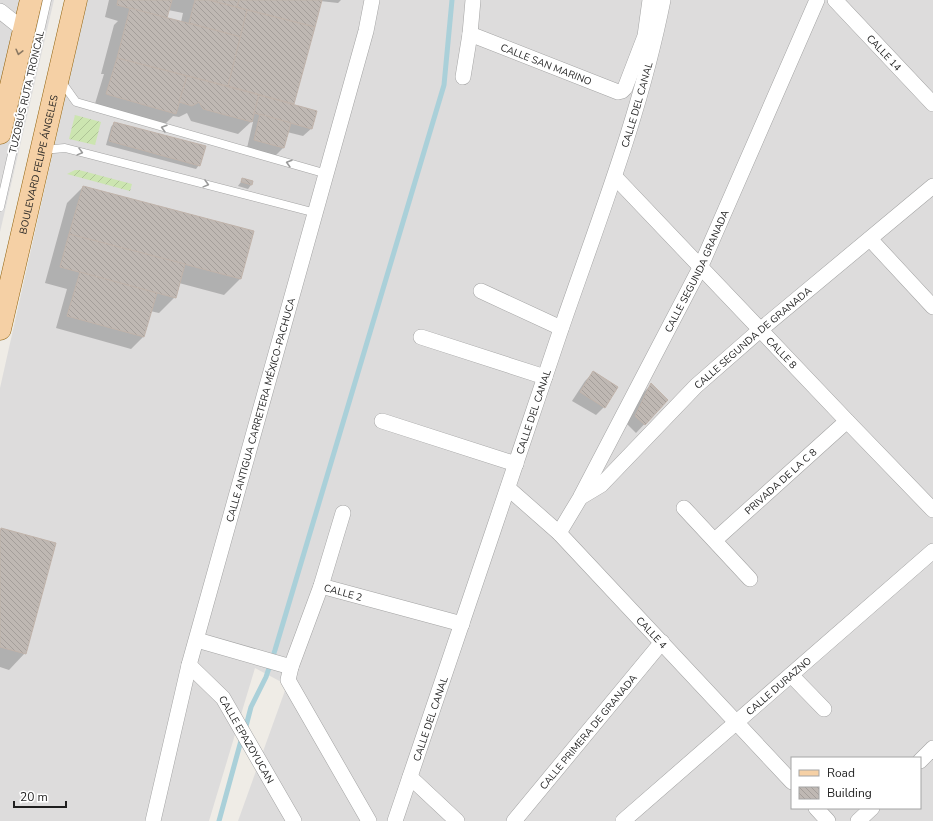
<svg xmlns="http://www.w3.org/2000/svg" width="933" height="821" font-family="'Nunito Sans',sans-serif">
	<defs>
		<pattern id="garden-furrows" width="10" height="10" patternUnits="userSpaceOnUse"><rect width="10" height="10" fill="#cce5b0"/><path d="M-1 1l2-2M0 10L10 0M9 11l2-2" fill="none" stroke="#afc497"/></pattern>
		<pattern id="building-back-hatch" width="6" height="6" patternUnits="userSpaceOnUse"><rect width="6" height="6" fill="#bfb8b3"/><path d="M-1 5l2 2M0 0l6 6M5-1l2 2" fill="none" stroke="#a49e9a"/></pattern>
	</defs>
	<rect width="100%" height="100%" fill="#efece6"/>
	<g fill="#dddcdc" fill-rule="evenodd">
		<path d="M0 0H54L0 232Z"/>
		<path d="M87 0H933V821H238L287 685 255 668 209 821H0V388ZM792 758H920V808H792Z"/>
	</g>
	<g fill="url(#garden-furrows)">
		<path d="M75 115 101 122 95 145 69 139Z"/>
		<path d="M75 170H79L132 184 130 191 67 174Z"/>
	</g>
	<g fill="#0003" fill-rule="evenodd">
		<path d="M109 0H341L338 3 320 1 292 105 312 128 303 136 287 132 284 147 275 156 247 148 253 122H251L238 134 191 121 187 113 179 117 173 116 163 126 94 107 104 74H101L114 25 118 21 105 17ZM168 10 183 13 181 22 166 18Z"/>
		<path d="M114 123 199 165 196 169 106 145 111 127Z"/>
		<path d="M243 179 251 185 248 189 238 186Z"/>
		<path d="M83 187 241 278 224 295 179 283 175 297 159 313 150 311 143 337 131 349 56 328 67 289 45 283 67 203Z"/>
		<path d="M593 373 604 407 596 415 572 401 585 381Z"/>
		<path d="M651 385 667 400 636 433 627 424 643 393Z"/>
		<path d="M2 529 25 653 9 670 0 667V531Z"/>
	</g>
	<g fill="none" stroke-linecap="round" stroke-linejoin="round">
		<g stroke="#aad0d9" stroke-width="5">
			<path d="M245 730 251 707 266 677 275 650 444 85 452 0"/>
			<path d="M219 821 242 737"/>
		</g>
	</g>
	<g fill="url(#building-back-hatch)" stroke="#c0b3aa">
		<path d="M118 0H172L167 18 117 5Z"/>
		<path d="M195 0H209L247 10 241 37 189 23Z"/>
		<path d="M209 0H239L237 7Z"/>
		<path d="M239 0H322L315 27 237 7Z"/>
		<path d="M130 8 241 37 228 86 117 58Z"/>
		<path d="M247 10 315 27 294 104 228 86Z"/>
		<path d="M117 58 187 76 176 114 106 94Z"/>
		<path d="M187 76 259 95 252 122 203 109 199 102 192 106 179 102Z"/>
		<path d="M259 95 317 111 312 129 254 113Z"/>
		<path d="M260 114 291 123 284 148 254 140Z"/>
		<path d="M114 122 206 146 200 166 109 141Z"/>
		<path d="M242 178 253 181 252 185 241 182Z"/>
		<path d="M83 186 254 231 241 279 69 234Z"/>
		<path d="M69 234 185 264 176 298 60 267Z"/>
		<path d="M80 272 157 293 144 337 67 316Z"/>
		<path d="M593 371 618 387 605 408 580 392Z"/>
		<path d="M651 383 668 400 645 425 635 416Z"/>
		<path d="M1 528 56 543 26 654 0 647V533Z"/>
	</g>
	<g fill="none" stroke-linecap="round" stroke-linejoin="round">
		<g stroke="#a3a3a3" stroke-width="9">
			<g id="service">
				<path d="M61 81 76 102 327 174"/>
				<path d="M42 150 65 148 316 213"/>
				<path d="M0 207 47 0"/>
			</g>
		</g>
		<g stroke="#a3a3a3" stroke-width="16">
			<g id="minor">
				<path id="s1" d="M835 0 933 104"/>
				<path d="M0 11 24 30"/>
				<path id="s2" d="M470 34 618 92 622 91 625 88 645 36 650 0"/>
				<path d="M463 77 470 34 473 0"/>
				<path id="s3" d="M615 177 847 421 933 510"/>
				<path d="M870 239 933 307"/>
				<path d="M481 291 561 328"/>
				<path d="M421 337 545 377"/>
				<path d="M382 421 516 464"/>
				<path id="s4" d="M508 488 559 533 792 782"/>
				<path id="s5" d="M581 497 601 485 696 386 760 330 933 186"/>
				<path d="M684 508 750 579"/>
				<path d="M343 513 321 586 291 667 288 680 369 821"/>
				<path id="s6" d="M559 533 580 498 700 268 817 0"/>
				<path id="s7" d="M715 540 847 421"/>
				<path id="s8" d="M321 586 462 624"/>
				<path d="M197 640 291 667"/>
				<path id="s9" d="M189 665 223 698 294 821"/>
				<path d="M791 675 824 709"/>
				<path d="M920 761 933 748"/>
				<path d="M410 777 457 821"/>
				<path d="M816 808 828 821"/>
				<path id="s10" d="M153 821 189 665 366 31 372 0"/>
				<path id="s11" d="M395 821C451 659 504 497 559 335 597 224 640 116 663 0"/>
				<path id="s12" d="M514 821 662 642"/>
				<path id="s13" d="M623 821 933 551"/>
				<path d="M858 821 872 808"/>
			</g>
		</g>
		<g stroke="#8f600b" stroke-width="23">
			<g id="primary">
				<path d="M0 133 31 0"/>
				<path id="s14" d="M0 329 76 0"/>
			</g>
		</g>
		<use href="#service" stroke="#fff" stroke-width="8"/>
		<use href="#minor" stroke="#fff" stroke-width="15"/>
		<use href="#primary" stroke="#f5d0a5" stroke-width="22"/>
	</g>
	<defs><path id="oneway-chevron" d="M-2-3.5L2.5 0L-2 3.5" fill="none" stroke-width="1.6" stroke-linecap="round" stroke-linejoin="round"/></defs>
	<use stroke="#8a7862" href="#oneway-chevron" transform="translate(19 52) rotate(104)"/>
	<g stroke="#9a9a9a">
		<use href="#oneway-chevron" transform="translate(164 128) rotate(-164)"/>
		<use href="#oneway-chevron" transform="translate(80 152) rotate(15)"/>
		<use href="#oneway-chevron" transform="translate(289 163) rotate(-164)"/>
		<use href="#oneway-chevron" transform="translate(206 184) rotate(15)"/>
	</g>
	<g text-anchor="middle" stroke-width="3.5" stroke-linejoin="round" paint-order="stroke">
		<g font-size="10" fill="#1f1f1f" stroke="#fff">
			<text dy="4" stroke="none"><textPath href="#s1" startOffset="72">CALLE 14</textPath></text>
			<text dy="4" stroke="none"><textPath href="#s2" startOffset="82">CALLE SAN MARINO</textPath></text>
			<text transform="translate(26 92) rotate(-77)" y="4">TUZOBÚS RUTA TRONCAL</text>
			<text dy="4" stroke="none"><textPath href="#s11" startOffset="756">CALLE DEL CANAL</textPath></text>
			<text dy="4" stroke="none"><textPath href="#s14" startOffset="169">BOULEVARD FELIPE ÁNGELES</textPath></text>
			<text dy="4" stroke="none"><textPath href="#s6" startOffset="296">CALLE SEGUNDA GRANADA</textPath></text>
			<text dy="4" stroke="none"><textPath href="#s5" startOffset="235">CALLE SEGUNDA DE GRANADA</textPath></text>
			<text dy="4" stroke="none"><textPath href="#s3" startOffset="242">CALLE 8</textPath></text>
			<text dy="4" stroke="none"><textPath href="#s10" startOffset="425">CALLE ANTIGUA CARRETERA MÉXICO-PACHUCA</textPath></text>
			<text dy="4" stroke="none"><textPath href="#s11" startOffset="432">CALLE DEL CANAL</textPath></text>
			<text dy="4" stroke="none"><textPath href="#s7" startOffset="88">PRIVADA DE LA C 8</textPath></text>
			<text dy="4" stroke="none"><textPath href="#s8" startOffset="23">CALLE 2</textPath></text>
			<text dy="4" stroke="none"><textPath href="#s4" startOffset="204">CALLE 4</textPath></text>
			<text dy="4" stroke="none"><textPath href="#s13" startOffset="206">CALLE DURAZNO</textPath></text>
			<text dy="4" stroke="none"><textPath href="#s11" startOffset="108">CALLE DEL CANAL</textPath></text>
			<text dy="4" stroke="none"><textPath href="#s12" startOffset="116">CALLE PRIMERA DE GRANADA</textPath></text>
			<text dy="4" stroke="none"><textPath href="#s9" startOffset="95">CALLE EPAZOYUCAN</textPath></text>
		</g>
	</g>
	<rect x="791" y="757" width="130" height="52" fill="#ffffff" stroke="#a5a5a5"/>
	<rect x="799" y="770" width="20" height="6" fill="#f5d0a5" stroke="#a5a5a5"/>
	<text x="827" y="777" font-size="12" fill="#1f1f1f">Road</text>
	<rect x="799" y="787" width="20" height="12" fill="url(#building-back-hatch)" stroke="#a5a5a5"/>
	<text x="827" y="797" font-size="12" fill="#1f1f1f">Building</text>
	<path d="M14 801v6h52v-6" fill="none" stroke="#1f1f1f" stroke-width="2"/>
	<text x="20" y="801" font-size="12" fill="#1f1f1f" stroke="#ffffff" stroke-width="3" paint-order="stroke">20 m</text>
</svg>
